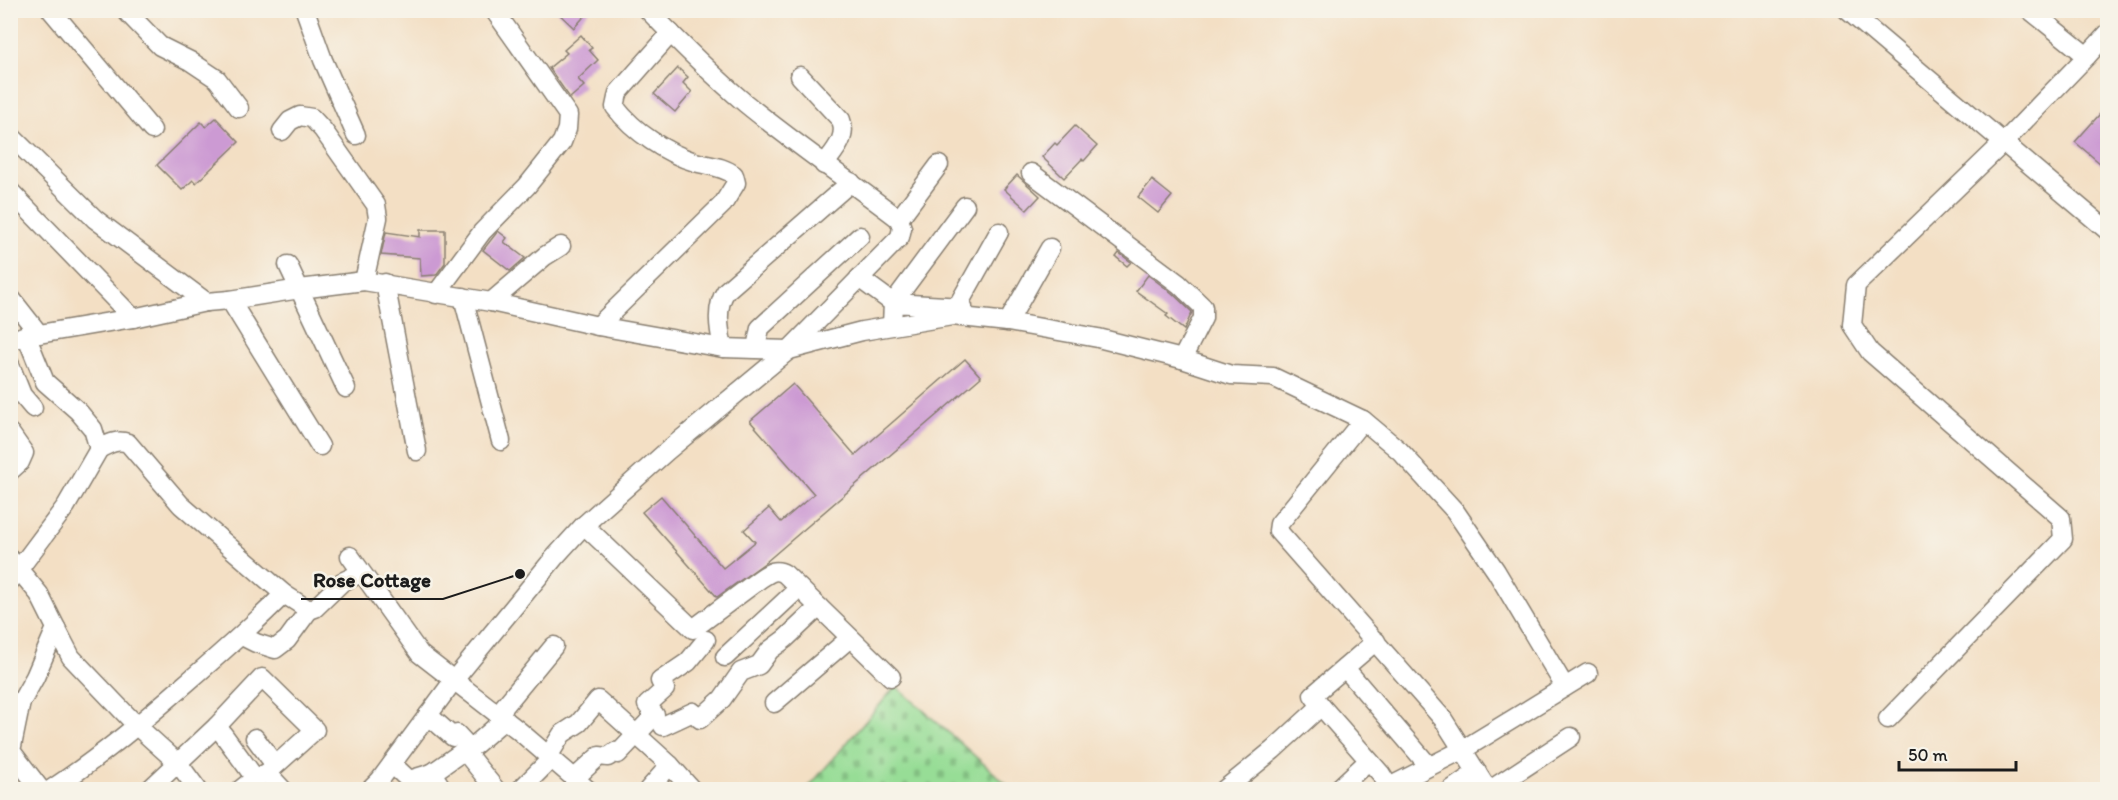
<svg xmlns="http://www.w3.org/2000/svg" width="2118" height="800" font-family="Itim,sans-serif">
	<defs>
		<pattern id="cemetery-stones" width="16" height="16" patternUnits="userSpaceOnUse" patternTransform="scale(1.5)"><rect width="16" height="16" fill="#97dd96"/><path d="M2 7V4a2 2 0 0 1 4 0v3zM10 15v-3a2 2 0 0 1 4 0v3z" fill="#82bd81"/></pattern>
	</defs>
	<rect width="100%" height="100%" fill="#f7f3e8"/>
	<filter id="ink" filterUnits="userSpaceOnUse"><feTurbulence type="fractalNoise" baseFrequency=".0167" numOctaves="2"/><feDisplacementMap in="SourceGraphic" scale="12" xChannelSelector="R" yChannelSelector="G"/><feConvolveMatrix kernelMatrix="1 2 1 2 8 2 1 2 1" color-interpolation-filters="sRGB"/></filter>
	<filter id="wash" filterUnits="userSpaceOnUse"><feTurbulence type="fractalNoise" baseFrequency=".008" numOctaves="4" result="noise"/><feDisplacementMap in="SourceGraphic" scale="24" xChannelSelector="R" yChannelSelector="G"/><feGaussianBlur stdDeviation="1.35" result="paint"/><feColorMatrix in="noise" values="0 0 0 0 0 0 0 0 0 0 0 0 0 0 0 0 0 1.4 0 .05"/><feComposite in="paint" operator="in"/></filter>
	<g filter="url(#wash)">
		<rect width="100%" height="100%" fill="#f3dfc4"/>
		<path fill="url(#cemetery-stones)" stroke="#5a7c59" stroke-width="1.5" d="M896 686 1012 789H807Z"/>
		<g id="blocks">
			<g fill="#cc9ad3">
				<path d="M555 10H590L574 28Z"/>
				<path d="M581 35 592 48 589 50 598 60 578 79 584 86 570 98 549 68 567 53 564 50Z"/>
				<path d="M678 68 688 77 683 83 692 92 675 112 654 94Z"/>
				<path d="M2108 105V170L2075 142Z"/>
				<path d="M216 118 239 142 196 183 193 180 182 190 157 165 201 122 206 127Z"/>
				<path d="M1075 126 1097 146 1084 161 1082 159 1064 178 1042 157 1055 143 1057 145Z"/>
				<path d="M1017 175 1040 196 1027 210 1004 189Z"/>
				<path d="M1152 180 1172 196 1158 213 1138 197Z"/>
				<path d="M420 230H445V263L436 275 421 276 420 258 381 255 386 232 420 237Z"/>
				<path d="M498 231 507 238 504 242 525 258 510 271 483 250Z"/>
				<path d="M1119 253 1131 262 1127 266 1116 257Z"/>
				<path d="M1148 275 1172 293 1192 312 1184 330 1166 316 1168 314 1136 291Z"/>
				<path d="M965 359 981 377 766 562 717 597 642 512 661 496 723 568 755 542 744 530 769 508 781 522 814 494 750 421 793 384 855 455Z"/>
			</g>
		</g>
	</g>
	<g filter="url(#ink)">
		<use href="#blocks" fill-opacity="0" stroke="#887e70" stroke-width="1.5"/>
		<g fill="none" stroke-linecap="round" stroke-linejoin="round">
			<g stroke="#887e70" stroke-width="21">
				<g id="minor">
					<path d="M51 10 152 130"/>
					<path d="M125 10 160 46 190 61 217 79 239 108"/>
					<path d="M305 10 323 60 356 135"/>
					<path d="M1847 10 2108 231"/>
					<path d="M2030 10 2087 56 2108 33"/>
					<path d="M800 76 841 120C848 138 834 151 824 165"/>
					<path d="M282 131 290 121 300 116 312 118 323 130 376 205 378 218 364 281"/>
					<path d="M10 135 95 219 206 302"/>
					<path d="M1031 173 1179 284 1203 307V318L1182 359"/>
					<path d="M10 191 133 318"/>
					<path d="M899 219 939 165"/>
					<path d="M288 265 346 388"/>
					<path d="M859 278 893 303 965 206"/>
					<path d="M385 283 417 451"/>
					<path d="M436 294 482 232 527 186 562 142 567 129 568 115 494 10"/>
					<path d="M10 297 39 334"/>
					<path d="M463 297 501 441"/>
					<path d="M230 300 320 446"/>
					<path d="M491 302 545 256 561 246"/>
					<path d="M953 314 999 232"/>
					<path d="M1008 322 1050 248"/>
					<path d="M892 325 893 303 963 307"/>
					<path d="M598 326 723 204 736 183 734 175C723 166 708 166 695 162 666 153 634 132 615 107L618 93 671 33"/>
					<path d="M26 335 45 382 78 411 93 429 99 449C109 444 116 439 128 443L181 505 284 594C252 626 218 656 183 686 140 724 98 759 50 790"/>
					<path d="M10 341 26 335 39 334 133 318 206 302 230 300 300 289 364 281 491 302 598 326 723 348 789 350 862 331 952 316 1008 322 1098 338 1182 359 1231 375 1273 377 1363 420 1279 524 1278 531 1443 719 1488 790"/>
					<path d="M723 348C719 329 715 307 726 291L851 182"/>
					<path d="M756 348 760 328 860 236"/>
					<path d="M10 365 22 395 33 408"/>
					<path d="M1363 420 1400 451 1455 511 1496 571 1565 687"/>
					<path d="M10 433 24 453 20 462 10 471"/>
					<path d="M584 525 693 629 760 579C769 573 775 568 785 574L891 677"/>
					<path d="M350 556 420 654 518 730 588 790"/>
					<path d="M10 559 39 594 56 628 35 677 21 702 11 751 41 790"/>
					<path d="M10 581 66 506 99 449"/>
					<path d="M284 594 309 610 315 608 342 582 361 573"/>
					<path d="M56 628 71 657 138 727 178 763 198 790"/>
					<path d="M242 636 256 643 275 649 287 640 309 610"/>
					<path d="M725 657 799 588"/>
					<path d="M1345 668 1429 766"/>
					<path d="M774 703 850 638"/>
					<path d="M1321 706 1381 774 1391 790"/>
					<path d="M498 714 554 646"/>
					<path d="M428 715 453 737 457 734 469 747 467 754 496 790"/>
					<path d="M1888 719 2063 539 2061 518 1870 352 1852 325 1856 285 2004 142 2087 56"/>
					<path d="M217 726 262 678 315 730 267 773"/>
					<path d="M663 726 693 712 700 719 722 699 741 672 759 665 770 650 785 639 819 607"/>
					<path d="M255 738 275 765"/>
					<path d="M549 755 562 734 579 723 598 700 670 765 692 790"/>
					<path d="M392 764 409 780 432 773 443 790"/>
					<path d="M432 773 469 747 475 745 505 719"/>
					<path d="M575 778 599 756 608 757 615 752 618 754 655 715 647 705 665 689 660 681 688 662 706 640"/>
					<path d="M1389 787 1464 749 1588 673"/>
					<path d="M149 790 217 726 255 778"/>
					<path d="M240 790 255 778 267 773 283 790"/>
					<path d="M370 790 380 780 454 680 554 558 584 525 667 451 789 350 900 237 902 228 899 219C848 180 795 144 745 103 711 74 679 42 648 10"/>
					<path d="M520 790 552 758"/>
					<path d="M648 790 670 765"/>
					<path d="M1224 790 1273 750 1321 706 1313 695 1376 641"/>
					<path d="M1337 790 1368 761"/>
					<path d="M1451 790 1477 772"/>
					<path d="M1490 790 1571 737"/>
				</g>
			</g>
			<use href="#minor" stroke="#fff" stroke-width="18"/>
		</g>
	</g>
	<path fill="none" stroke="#1c1c1c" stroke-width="2" d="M520 574L443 599H301"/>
	<circle fill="#1c1c1c" stroke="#f7f3e8" stroke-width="2" cx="520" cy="574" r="6"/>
	<g font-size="21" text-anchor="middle" font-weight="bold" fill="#1c1c1c" stroke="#f7f3e8" stroke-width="5" stroke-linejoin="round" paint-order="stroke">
		<text x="372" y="587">Rose Cottage</text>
	</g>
	<rect width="2118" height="800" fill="none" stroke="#f7f3e8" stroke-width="36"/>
	<path d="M1899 761v9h117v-9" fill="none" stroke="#1c1c1c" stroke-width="3"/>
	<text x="1908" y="761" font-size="18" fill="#1c1c1c" stroke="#f7f3e8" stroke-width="4.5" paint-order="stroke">50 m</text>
</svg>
